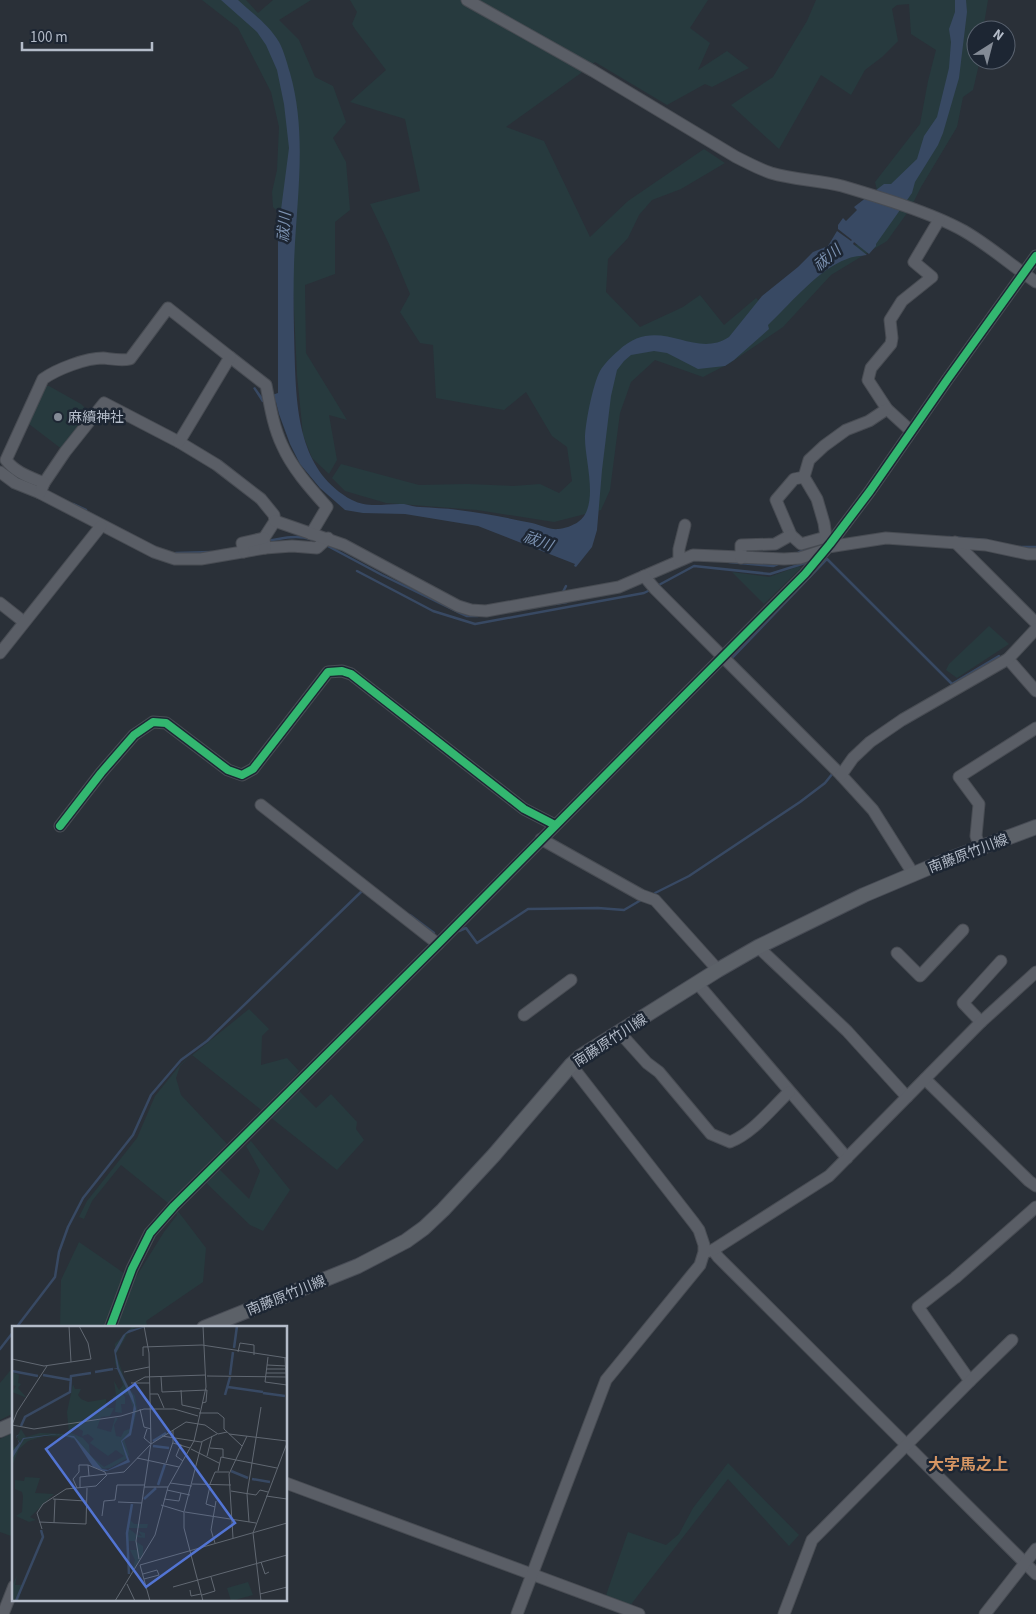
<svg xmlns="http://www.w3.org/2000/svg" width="1036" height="1614" font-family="'Source Sans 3','Noto Sans JP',sans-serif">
	<rect width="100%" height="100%" fill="#2a3038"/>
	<g fill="#273a3e">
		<path d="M202 0H246L258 13 273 0H311L279 20 299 40 315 77 333 86 346 122 333 138 346 162 350 210 335 222V274L305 285 306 353 347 420 329 415 337 460 329 474 312 458 303 435 297 375 290 223 273 207 272 192 277 170 279 127 271 92 238 28Z"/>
		<path d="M350 0H708L690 28 710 43 698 70 727 51 749 68 712 87 705 84 667 105 595 62 581 73 506 127 544 141 590 237 628 201 704 149 725 163 681 189 652 200 639 215 628 238 608 259 606 292 640 327 683 307 700 295 724 325 756 298 774 317 845 249 876 238 884 219 875 182 920 124 928 81 936 50 911 34 909 4 897 5 892 9 898 41 882 57 865 70 851 95 821 75 779 149 731 105 773 77 807 21 816 0H988L983 30H976V60H980L973 90 963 97 957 127 921 187 910 209 887 241 831 275 783 327 730 363 703 377 655 360 631 382 620 413 610 490 601 510 554 522 477 510 386 503 345 491 332 478 341 464 419 485 467 484 513 486 540 484 559 493 572 481 567 447 552 436 526 392 504 410 436 398 433 345 420 343 400 312 410 294 389 244 370 204 420 191 405 119 350 102 386 70 355 29 352 24 357 12Z"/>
		<path d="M45 386H49L81 404 91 414 63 450 29 424Z"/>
		<path d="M799 566 801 568 764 604 732 572 769 577Z"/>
		<path d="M989 626 1009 644 957 678 946 670 949 664Z"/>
		<path d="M249 1009 269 1029 262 1036 261 1065 287 1058 299 1071 290 1082 316 1108 331 1094 357 1122 356 1129 364 1140 337 1170 192 1055 180 1066 176 1078 181 1095 229 1146 213 1163 249 1199 260 1171 246 1146 251 1141 290 1190 263 1231 250 1225 199 1176 171 1202 206 1248 203 1282 146 1321 148 1328H60L61 1280 79 1242 134 1280 164 1232 177 1215 168 1203 121 1165 92 1201 84 1219 79 1217 87 1201 137 1138 155 1096 180 1065Z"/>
		<path d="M14 1366V1413L0 1420V1383Z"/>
		<path d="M14 1432V1537L0 1532V1439Z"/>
		<path d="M728 1463 799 1535 789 1546 728 1479 629 1607 605 1598 628 1532 666 1545 679 1534 693 1508Z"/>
	</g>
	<path fill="#384963" d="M221 0H238C252 13 269 25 279 42 284 51 287 63 290 73 308 136 296 201 294 265 293 300 294 334 295 368 297 417 302 473 352 500 369 509 386 503 404 504 410 505 415 507 420 507 433 508 445 508 458 510 483 513 508 518 532 523 540 525 551 530 558 529 564 529 574 525 578 522 600 507 585 461 585 439 585 424 593 384 600 371 604 364 612 356 618 351 659 312 693 361 729 337L762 296 798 267 813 252 828 246 837 231 851 241 852 240 838 229V225L843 218 846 221 857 210 854 207 884 184H891L917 159 924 136 937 117 949 68 951 42 949 29 955 12V0H966L967 12 959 78 943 133 938 145 915 182 912 193 876 244V246L869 254 854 242 853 244 867 255C861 256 853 256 847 259 819 269 793 301 771 322L768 325 769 329 734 360 725 366 698 369 667 353 654 351 631 355 624 361 617 370 611 396 602 470 597 530 592 547 576 567 574 566 575 564 478 526 405 514 363 513 345 510 320 488 300 464 290 444 279 414 276 402H262L253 388 255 387 263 398 278 393V233L289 148 284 104 277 70 266 45 257 32Z"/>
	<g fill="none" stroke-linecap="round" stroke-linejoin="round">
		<g stroke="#384963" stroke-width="2.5">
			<path d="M73 504 86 510"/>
			<path d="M949 537 985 540"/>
			<path d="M267 541C283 538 296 535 311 539"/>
			<path d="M326 545 382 575 458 612 467 616H478"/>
			<path d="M1020 547H1036"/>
			<path d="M176 553 211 552"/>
			<path d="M796 554 806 548"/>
			<path d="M729 562 773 566 778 564"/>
			<path d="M357 571 433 611 475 624 644 593 650 590"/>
			<path d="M657 586 694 566 770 574 805 563"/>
			<path d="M563 592 566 586"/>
			<path d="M555 604 567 602"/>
			<path d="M733 657 827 559 952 684 999 656"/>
			<path d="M655 893 689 876 800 802 825 783 833 773"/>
			<path d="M410 915 434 933"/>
			<path d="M459 931 466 928 477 943 528 909 598 908 624 910 641 900"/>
			<path d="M16 1328 55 1277 59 1252 68 1227 83 1198 133 1135 151 1095 181 1060 207 1041 362 891"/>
			<path d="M0 1349 14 1331"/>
		</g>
		<g stroke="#484c53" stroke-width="13">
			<g id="minor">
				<path d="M467 0 593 71 736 157C748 163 759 169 771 173 794 180 819 180 842 186 879 197 932 213 964 231 990 246 1012 266 1036 282"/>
				<path d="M230 357 266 385C270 405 273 426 282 445 292 468 310 488 327 507L311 534"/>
				<path d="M911 431 887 409 868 380 871 368 891 344 892 338 890 320 902 301 932 277 914 262 939 220"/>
				<path d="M0 472 15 483 40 493 154 552 175 559H201L265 548 292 546 317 548 328 538"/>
				<path d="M804 477 794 479 776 500 791 535 801 544 826 537"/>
				<path d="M44 483 65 452 104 403 179 442 217 465 261 499 274 515 275 521 264 538 265 548"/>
				<path d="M40 493 44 483C30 477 16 473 6 460L43 379C57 369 86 358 103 358 112 359 121 361 130 359L168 308 230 357 179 442"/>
				<path d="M275 521 344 545 458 606 471 610 486 611 619 587 693 555 784 559 800 558 825 550"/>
				<path d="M955 542 1036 623"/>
				<path d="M830 544 826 537 824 523 817 499 804 477 809 460 824 446 846 430 869 421 887 409"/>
				<path d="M828 547 886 538 986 545 1028 554H1036"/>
				<path d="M244 552 242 543 264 538"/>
				<path d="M741 558V545L775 544 791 535"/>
				<path d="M679 560V549L685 525"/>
				<path d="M644 576 655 589 841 775 873 810 914 875"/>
				<path d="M0 603 24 622"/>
				<path d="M0 653 101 526"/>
				<path d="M1008 659 1036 691"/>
				<path d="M841 775 853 758 870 742 902 720 1008 659 1036 629"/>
				<path d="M261 805 438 944"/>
				<path d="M60 826 101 773 134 735 153 722 166 723 228 770 242 775 253 769 328 672 342 671 351 674 524 809 555 825"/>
				<path d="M541 839 641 895 655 900 718 970"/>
				<path d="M980 848 976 836 979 804 959 777 1036 728"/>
				<path d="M758 947 847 1031 907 1097"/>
				<path d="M897 953 920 976 963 930"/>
				<path d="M697 983 847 1158"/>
				<path d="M524 1015 571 980"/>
				<path d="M981 1022 963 1003 1001 961"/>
				<path d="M620 1033 647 1063 659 1072 711 1134 730 1142C753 1133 771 1109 789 1092"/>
				<path d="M925 1079 1029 1181 1036 1186"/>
				<path d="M713 1250 718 1257 1036 1574"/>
				<path d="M706 1252 713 1250 829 1176 981 1022 1036 972"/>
				<path d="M110 1328 132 1269 150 1233 174 1206 438 944 805 574 830 544 870 491 947 380 1036 256"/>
				<path d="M970 1381 918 1307 955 1278 1036 1207"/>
				<path d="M286 1483 639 1614"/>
				<path d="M3 1614 14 1586"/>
				<path d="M517 1614 606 1380 700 1265 704 1252V1245L699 1230 694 1223 571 1065"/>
				<path d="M784 1614 812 1540 970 1381 1012 1340"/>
				<path d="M985 1614 1036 1549"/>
			</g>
		</g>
		<g stroke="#484c55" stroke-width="16">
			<g id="major">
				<path d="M204 1328 358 1266 406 1241 424 1228 443 1210 494 1155 571 1065 581 1056 718 970 758 947 864 895 947 860 1036 827"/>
				<path d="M0 1430 14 1424"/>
			</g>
		</g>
		<use href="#minor" stroke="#5a5e66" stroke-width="11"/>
		<use href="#major" stroke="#5c6168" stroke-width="14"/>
		<g stroke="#1d2633" stroke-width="11">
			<g id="cycleway">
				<path d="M60 826 101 773 134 735 153 722 166 723 228 770 242 775 253 769 328 672 342 671 351 674 524 809 555 825"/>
				<path d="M110 1328 132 1269 150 1233 174 1206 438 944 805 574 830 544 870 491 947 380 1036 256"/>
			</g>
		</g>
		<use href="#cycleway" stroke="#33b770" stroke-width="8"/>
	</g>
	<circle fill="#848b96" stroke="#1d2633" stroke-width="2" cx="58" cy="417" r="5"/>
	<g text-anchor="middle" stroke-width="5" stroke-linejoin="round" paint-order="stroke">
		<g font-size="14" fill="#b4bcc9" stroke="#1d2633" text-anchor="start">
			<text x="68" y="422">麻續神社</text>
		</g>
		<g font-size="14" fill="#b4bcc9" stroke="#1d2633">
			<text transform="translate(968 853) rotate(-21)" y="5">南藤原竹川線</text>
			<text transform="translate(610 1040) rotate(-33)" y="5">南藤原竹川線</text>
			<text transform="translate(286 1295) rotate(-22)" y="5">南藤原竹川線</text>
		</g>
		<g font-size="15" font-style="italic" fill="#7c92b1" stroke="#1d2633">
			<text transform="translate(284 227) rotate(-85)" y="5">祓川</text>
			<text transform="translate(827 258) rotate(-40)" y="5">祓川</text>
			<text transform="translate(538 541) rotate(20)" y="5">祓川</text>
		</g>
		<g font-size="16" font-weight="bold" fill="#d59563" stroke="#1d2633">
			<text x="968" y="1470">大字馬之上</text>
		</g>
	</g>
	<g transform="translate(12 1326)">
		<rect width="275" height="275" fill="#2a3038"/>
		<path d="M121 0H125L116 7 104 28 115 60 123 70 125 84 119 109 112 113 117 129 114 133 98 142 89 143 63 114 56 111 32 110 16 115 7 123 0 140V122L9 118 5 111 9 103 14 111 28 107 57 108 55 86 61 58 63 63H69L66 69 69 73 76 76 94 73 95 82H102L98 90 89 91 85 102 99 106 103 92H106L102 99 104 110 109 111 112 105 120 102 123 87 117 69 111 68 113 71V78H109L110 87 103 86 104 74 100 71 104 69 102 55 107 64 111 59 103 37V18ZM64 101 71 105 70 110 76 108 82 113 78 117 96 130 104 124 112 130 92 141 78 129 77 119 71 112 59 107ZM0 46 7 49 6 57 9 58 6 62 15 72 0 66 4 60 0 59ZM13 151 28 152 23 167 42 168 18 191 24 194 17 196 4 190 10 186 11 170 10 166 3 163V154L12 155ZM118 194 122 198H136L135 202H116L125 209 130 210 126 205 133 207V212L124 211 123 215 131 220V228L120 246 123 234 118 224H125L123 215H117L116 222 115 204 116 203ZM5 249 3 259H10L7 275H0V260ZM236 256 241 269 219 275 215 262Z" fill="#273a3e" fill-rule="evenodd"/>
		<path d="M136 0 114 8 104 27 107 42 121 70 124 83 119 109 110 115 118 136 95 145H92L81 141 62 112 46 108 12 113 0 133V126L7 117 4 110 8 108 4 111 8 117 11 112 43 108 62 110 90 143 96 144 115 134 109 115 117 107 122 79 105 43H101L105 42 102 24 111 9 117 4Z" fill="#384963"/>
		<path fill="none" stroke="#384963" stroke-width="2.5" d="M222 22 225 0M0 45 26 50M83 46 101 43M31 49 59 54M218 49 221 26M216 61 251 66M251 67 273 70M213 69 218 51M9 100 13 91 58 66 59 50 79 47M141 115 154 107M141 120 157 122M219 145 236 152M240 153 258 156M146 159 153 138M132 173 144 162M117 248 115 207 120 178M4 275 31 211 29 204"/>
		<path fill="none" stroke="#616872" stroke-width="1" d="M57 0 59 36M226 26 228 17 242 19V29M131 30V21L190 19 275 32M256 31 253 56 275 59M273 32 275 70M0 33 32 40 79 33 76 17 67 0M255 39 275 40M255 43H274M112 46 137 41M254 47H275M195 50 275 51M149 51 150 66 195 64 194 76 190 77M119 57H138M122 57 133 51 194 49M169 64 170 79 188 83M138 68H146L152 82M128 83 132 101 139 103M187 87H206L212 92V103L230 120M0 99 22 103 109 90 132 83H162L186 90M0 99 5 86 35 40M135 103 132 112 139 118M217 108 275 115M150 110 189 116 205 108M190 116 172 186V202L191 275M161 117 178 122M139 118 174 96 193 99 206 108 215 106M169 118 164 130 171 135M198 122 211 123V131M179 123 207 137M195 130 200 110M125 132 167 141M154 137 161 116V104M76 139 93 146 94 149M206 145 209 131 265 142M158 157 180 160M180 158 219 159M198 158 203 146H217M198 160 194 178 203 181M132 161H156M65 162 61 153 67 146V139H76L77 150M68 162V151L112 146 138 119M155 164 178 169M219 165 244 169 248 164 256 166M254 170 275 173M41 173 74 175M152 173 167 175 169 167M106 176 130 177M149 179 172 186M173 186 244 197M90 190 92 175 103 174 105 159H133M27 196 74 198 75 162M237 196 235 168 249 81M42 197 43 173M30 203 25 187 31 178 54 163 84 160 95 149M221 212 217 148 235 110M203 217 199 204 204 175M127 233 124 215 139 117 137 27 132 0M249 236 253 248 257 246M128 239 275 197M128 239 138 275M131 248 145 244 147 249 132 253M186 254 275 229M115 258 123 275M161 261 186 254M178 264 179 270 189 268M248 268 275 261M190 269 203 265 199 251M103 275 143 209 156 161 182 115 194 61 191 0M249 275 241 207 275 117"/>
		<path fill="#5274d3" fill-opacity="0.15" stroke="#5274d3" stroke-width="2.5" d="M123 58 223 197 134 261 34 123Z"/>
		<rect width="275" height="275" fill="none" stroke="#b4bcc9" stroke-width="2.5"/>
	</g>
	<g transform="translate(991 45) rotate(36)"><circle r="24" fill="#1d2633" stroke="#59626f"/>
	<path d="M0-4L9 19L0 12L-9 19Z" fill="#848b96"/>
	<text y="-8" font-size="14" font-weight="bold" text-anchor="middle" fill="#b4bcc9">N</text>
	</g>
	<path d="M22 42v8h130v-8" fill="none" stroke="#b4bcc9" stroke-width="2.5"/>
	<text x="30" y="42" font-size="15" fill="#b4bcc9" stroke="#1d2633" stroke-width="4" paint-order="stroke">100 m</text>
</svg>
